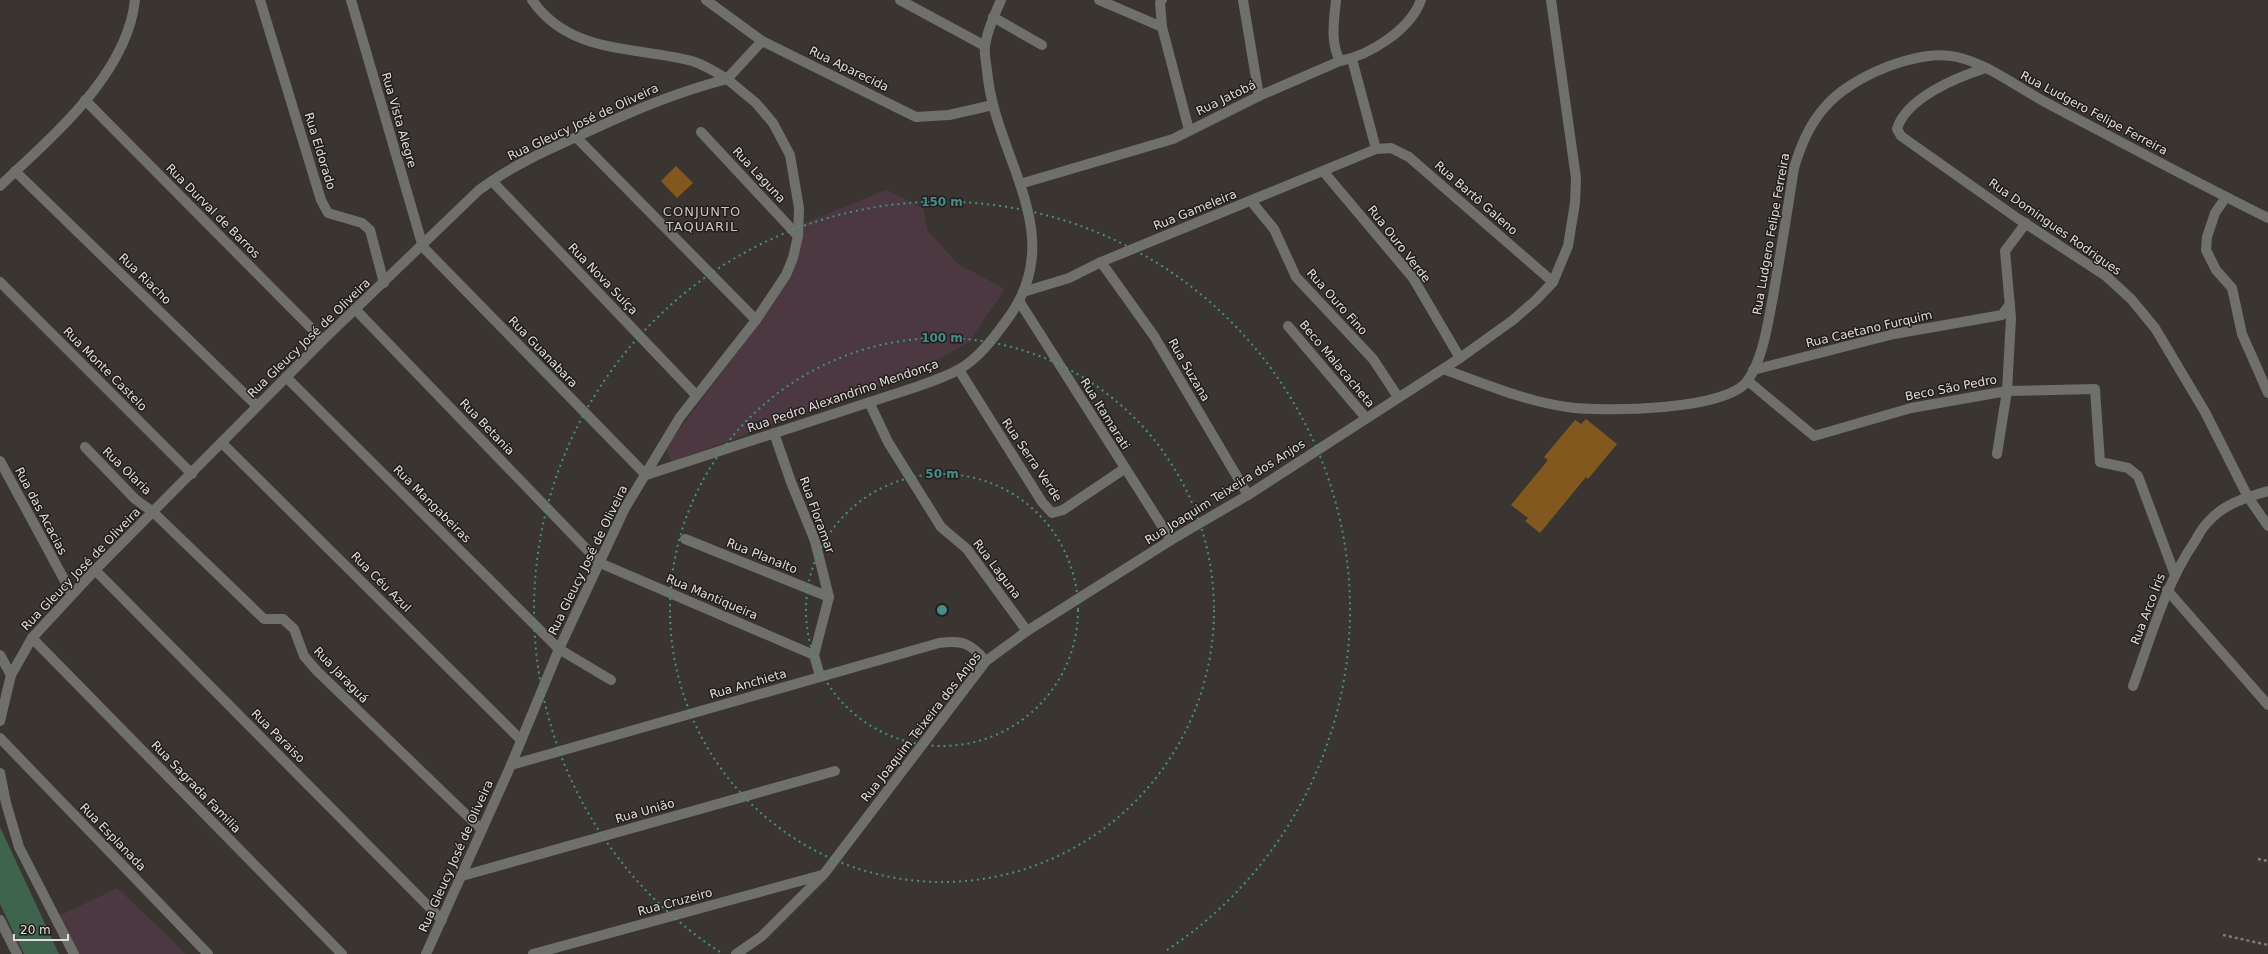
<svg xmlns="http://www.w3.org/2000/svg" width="2268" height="954" font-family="'DejaVu Sans',sans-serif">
	<rect width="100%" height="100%" fill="#3b3532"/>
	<g fill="#4b3841">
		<path d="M886 190 923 208 928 231 958 264 1005 289 969 342 920 370 671 462 666 447 764 316 796 265 802 224Z"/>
		<path d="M117 888 168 936 185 954H78L59 916Z"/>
	</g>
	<path fill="#3f644e" d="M0 827 59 954H24L0 904Z"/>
	<g fill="#82581f">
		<path d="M676 166 693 183 677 198 661 181Z"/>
		<path d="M1586 419 1617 444 1588 479 1586 477 1540 533 1525 521 1528 518 1511 505 1548 460 1544 457 1575 420 1581 424Z"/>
	</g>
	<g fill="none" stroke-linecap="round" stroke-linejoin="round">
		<g stroke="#807b78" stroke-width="2.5" stroke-dasharray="3 3" stroke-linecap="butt">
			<path d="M2258 859 2268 861"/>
			<path d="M2223 935 2268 945"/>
		</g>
		<g stroke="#6f6f6c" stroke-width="10">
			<path d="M260 0 321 200 328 213 362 223 370 230 384 283"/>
			<path d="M351 0 423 247 646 475 916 387C930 382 945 377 958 370 978 359 993 339 1006 321 1072 235 994 158 987 70 986 62 984 53 985 46 987 30 995 14 1001 0"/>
			<path d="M532 0C570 55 635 46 692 61 705 65 716 72 727 79L762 41"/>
			<path d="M706 0 762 41 916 117 949 115 993 105"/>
			<path d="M900 0 985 46"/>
			<path d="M1099 0 1162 27 1160 3 1162 0"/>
			<path d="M1243 0 1259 96"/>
			<path d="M1336 0C1334 21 1330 42 1340 61"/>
			<path d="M993 17 1042 45"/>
			<path d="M1162 27 1189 130"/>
			<path d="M1352 59 1376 149"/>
			<path d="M1986 68C1957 77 1906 98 1897 129L1901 136 2017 218 2106 276 2131 299 2155 328 2205 412 2248 497 2268 526"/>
			<path d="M85 100 323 340"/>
			<path d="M701 132 798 236"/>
			<path d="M576 137 756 320"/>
			<path d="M15 171 257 406"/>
			<path d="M1323 171 1413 278 1460 358"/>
			<path d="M492 181 696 395"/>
			<path d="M1020 184 1173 139 1259 96 1340 61C1370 55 1410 30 1421 0"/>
			<path d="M0 186C52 136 127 75 135 0"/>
			<path d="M2226 197 2215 213 2207 237 2206 250 2216 270 2232 288 2242 334 2268 393"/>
			<path d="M1251 201 1274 229 1296 277 1373 359 1398 397"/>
			<path d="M1101 262 1154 336 1248 495"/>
			<path d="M0 282 192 474"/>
			<path d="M1023 292 1069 278 1101 262 1376 149 1391 148 1409 157 1553 282"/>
			<path d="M1019 301 1171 540"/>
			<path d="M355 309 600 563 814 655"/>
			<path d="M1288 326 1366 418"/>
			<path d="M1443 369C1483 383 1524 401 1567 407 1602 412 1728 411 1748 380 1763 358 1767 327 1772 302 1780 258 1787 213 1794 168 1801 145 1809 125 1825 107 1850 77 1918 48 1957 57 1988 64 2017 87 2045 102 2119 141 2193 181 2268 218"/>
			<path d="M959 370 1042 502 1052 513 1063 510 1124 469"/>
			<path d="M1753 370 1894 334 2002 315 2010 304"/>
			<path d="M286 377 559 649 611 680"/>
			<path d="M1748 381 1814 436 1911 408 2007 391 2011 318 2005 251 2026 223"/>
			<path d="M869 402 888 442 941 527 967 549 1027 631"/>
			<path d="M774 433 791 482 815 541 829 597 814 655 820 676"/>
			<path d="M222 443 521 740"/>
			<path d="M85 447 135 499 153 512 264 619H283L294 629 304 656 317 671 481 829"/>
			<path d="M1997 454 2007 391 2095 389 2100 462 2128 468 2138 476 2175 575"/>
			<path d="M0 461 72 594"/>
			<path d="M685 539 829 597"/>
			<path d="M95 570 442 920"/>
			<path d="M2167 590 2268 705"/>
			<path d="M32 638 342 954"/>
			<path d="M0 655 11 675"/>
			<path d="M2133 686C2151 637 2165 585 2195 541 2199 534 2203 526 2209 521 2224 504 2247 497 2268 491"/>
			<path d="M0 721 11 675 32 638 95 570 323 340 479 190C511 166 547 150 583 134 632 111 674 93 727 79L756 103 773 123 790 155 799 208 798 236 793 258 786 275 756 320 680 417 625 508 559 649 511 765 426 954"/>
			<path d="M0 738 208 954"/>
			<path d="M511 765 939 643C963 640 970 643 986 661"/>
			<path d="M0 773 6 803 19 847 74 954"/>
			<path d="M462 876 835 771"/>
			<path d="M0 920 17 954"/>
			<path d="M533 954 822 875"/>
			<path d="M736 954 762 936 824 874 986 661 1027 631 1171 540 1248 495 1460 358 1513 320 1536 300 1553 282 1568 246 1575 203 1576 178 1551 0"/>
		</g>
	</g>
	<g fill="none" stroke="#449089" stroke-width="2" stroke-dasharray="2 4">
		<circle cx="942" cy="610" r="136"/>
		<circle cx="942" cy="610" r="272"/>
		<path d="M720 952A408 408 0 1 1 1164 952"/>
	</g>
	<g text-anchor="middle" stroke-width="3" stroke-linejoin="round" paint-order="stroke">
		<g font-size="12" fill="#e1dddb" stroke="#201d1c">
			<text transform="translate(849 69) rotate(26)" y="4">Rua Aparecida</text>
			<text transform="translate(1226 98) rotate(-26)" y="4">Rua Jatobá</text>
			<text transform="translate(2094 113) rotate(28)" y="4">Rua Ludgero Felipe Ferreira</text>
			<text transform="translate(399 120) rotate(74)" y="4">Rua Vista Alegre</text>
			<text transform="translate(583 122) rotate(-25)" y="4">Rua Gleucy José de Oliveira</text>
			<text transform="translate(320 151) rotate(73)" y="4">Rua Eldorado</text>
			<text transform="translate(759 175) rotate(47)" y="4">Rua Laguna</text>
			<text transform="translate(1476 198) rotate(41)" y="4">Rua Bartô Galeno</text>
			<text transform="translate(1195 210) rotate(-22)" y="4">Rua Gameleira</text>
			<text transform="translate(213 211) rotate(45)" y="4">Rua Durval de Barros</text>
			<text transform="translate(2055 227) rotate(35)" y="4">Rua Domingues Rodrigues</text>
			<text transform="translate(1771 234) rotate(-80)" y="4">Rua Ludgero Felipe Ferreira</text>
			<text transform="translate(1399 244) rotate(52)" y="4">Rua Ouro Verde</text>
			<text transform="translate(145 279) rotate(44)" y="4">Rua Riacho</text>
			<text transform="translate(603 279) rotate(46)" y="4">Rua Nova Suíça</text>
			<text transform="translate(1337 302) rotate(48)" y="4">Rua Ouro Fino</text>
			<text transform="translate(1869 329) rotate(-13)" y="4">Rua Caetano Furquim</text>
			<text transform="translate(309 338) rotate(-44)" y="4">Rua Gleucy José de Oliveira</text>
			<text transform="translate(543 352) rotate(46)" y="4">Rua Guanabara</text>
			<text transform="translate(1337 364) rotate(50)" y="4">Beco Malacacheta</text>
			<text transform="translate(105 369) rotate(45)" y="4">Rua Monte Castelo</text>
			<text transform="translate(1189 370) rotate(60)" y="4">Rua Suzana</text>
			<text transform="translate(1951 388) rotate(-11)" y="4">Beco São Pedro</text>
			<text transform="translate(843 396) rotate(-19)" y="4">Rua Pedro Alexandrino Mendonça</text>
			<text transform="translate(1105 414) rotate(58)" y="4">Rua Itamarati</text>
			<text transform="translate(487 427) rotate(46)" y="4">Rua Betania</text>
			<text transform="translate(1032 460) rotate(56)" y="4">Rua Serra Verde</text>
			<text transform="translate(127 471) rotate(44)" y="4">Rua Olaria</text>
			<text transform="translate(1225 492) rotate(-32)" y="4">Rua Joaquim Teixeira dos Anjos</text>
			<text transform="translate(432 504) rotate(45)" y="4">Rua Mangabeiras</text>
			<text transform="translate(41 511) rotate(62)" y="4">Rua das Acacias</text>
			<text transform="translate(817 515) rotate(70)" y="4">Rua Floramar</text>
			<text transform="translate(762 556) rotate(22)" y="4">Rua Planalto</text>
			<text transform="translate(588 560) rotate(-64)" y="4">Rua Gleucy José de Oliveira</text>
			<text transform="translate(81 569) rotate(-46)" y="4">Rua Gleucy José de Oliveira</text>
			<text transform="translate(997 569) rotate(53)" y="4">Rua Laguna</text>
			<text transform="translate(381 582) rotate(45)" y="4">Rua Céu Azul</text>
			<text transform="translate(712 597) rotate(23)" y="4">Rua Mantiqueira</text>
			<text transform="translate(2148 609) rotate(-69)" y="4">Rua Arco Íris</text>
			<text transform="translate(341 675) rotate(46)" y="4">Rua Jaraguá</text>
			<text transform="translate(748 684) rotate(-16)" y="4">Rua Anchieta</text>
			<text transform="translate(921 727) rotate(-52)" y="4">Rua Joaquim Teixeira dos Anjos</text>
			<text transform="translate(278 736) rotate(45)" y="4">Rua Paraiso</text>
			<text transform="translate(196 787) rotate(46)" y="4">Rua Sagrada Familia</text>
			<text transform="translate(645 811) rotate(-16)" y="4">Rua União</text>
			<text transform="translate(113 837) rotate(46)" y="4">Rua Esplanada</text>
			<text transform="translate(456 856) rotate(-66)" y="4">Rua Gleucy José de Oliveira</text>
			<text transform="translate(675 902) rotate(-15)" y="4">Rua Cruzeiro</text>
		</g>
		<g font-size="13" letter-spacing="1" fill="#ccc4c0" stroke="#201d1c">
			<text x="702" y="216">CONJUNTO<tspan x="702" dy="15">TAQUARIL</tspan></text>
		</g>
	</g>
	<circle cx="942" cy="610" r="6" fill="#449089" stroke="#201d1c" stroke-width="2"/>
	<g font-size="12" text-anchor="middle" font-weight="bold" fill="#449089" stroke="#201d1c" stroke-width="3" stroke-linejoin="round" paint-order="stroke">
		<text x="942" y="206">150 m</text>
		<text x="942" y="342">100 m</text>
		<text x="942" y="478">50 m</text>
	</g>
	<path d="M14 934v6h54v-6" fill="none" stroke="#e1dddb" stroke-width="2"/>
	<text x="20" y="934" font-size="12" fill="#e1dddb" stroke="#201d1c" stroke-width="3" paint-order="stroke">20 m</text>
</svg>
